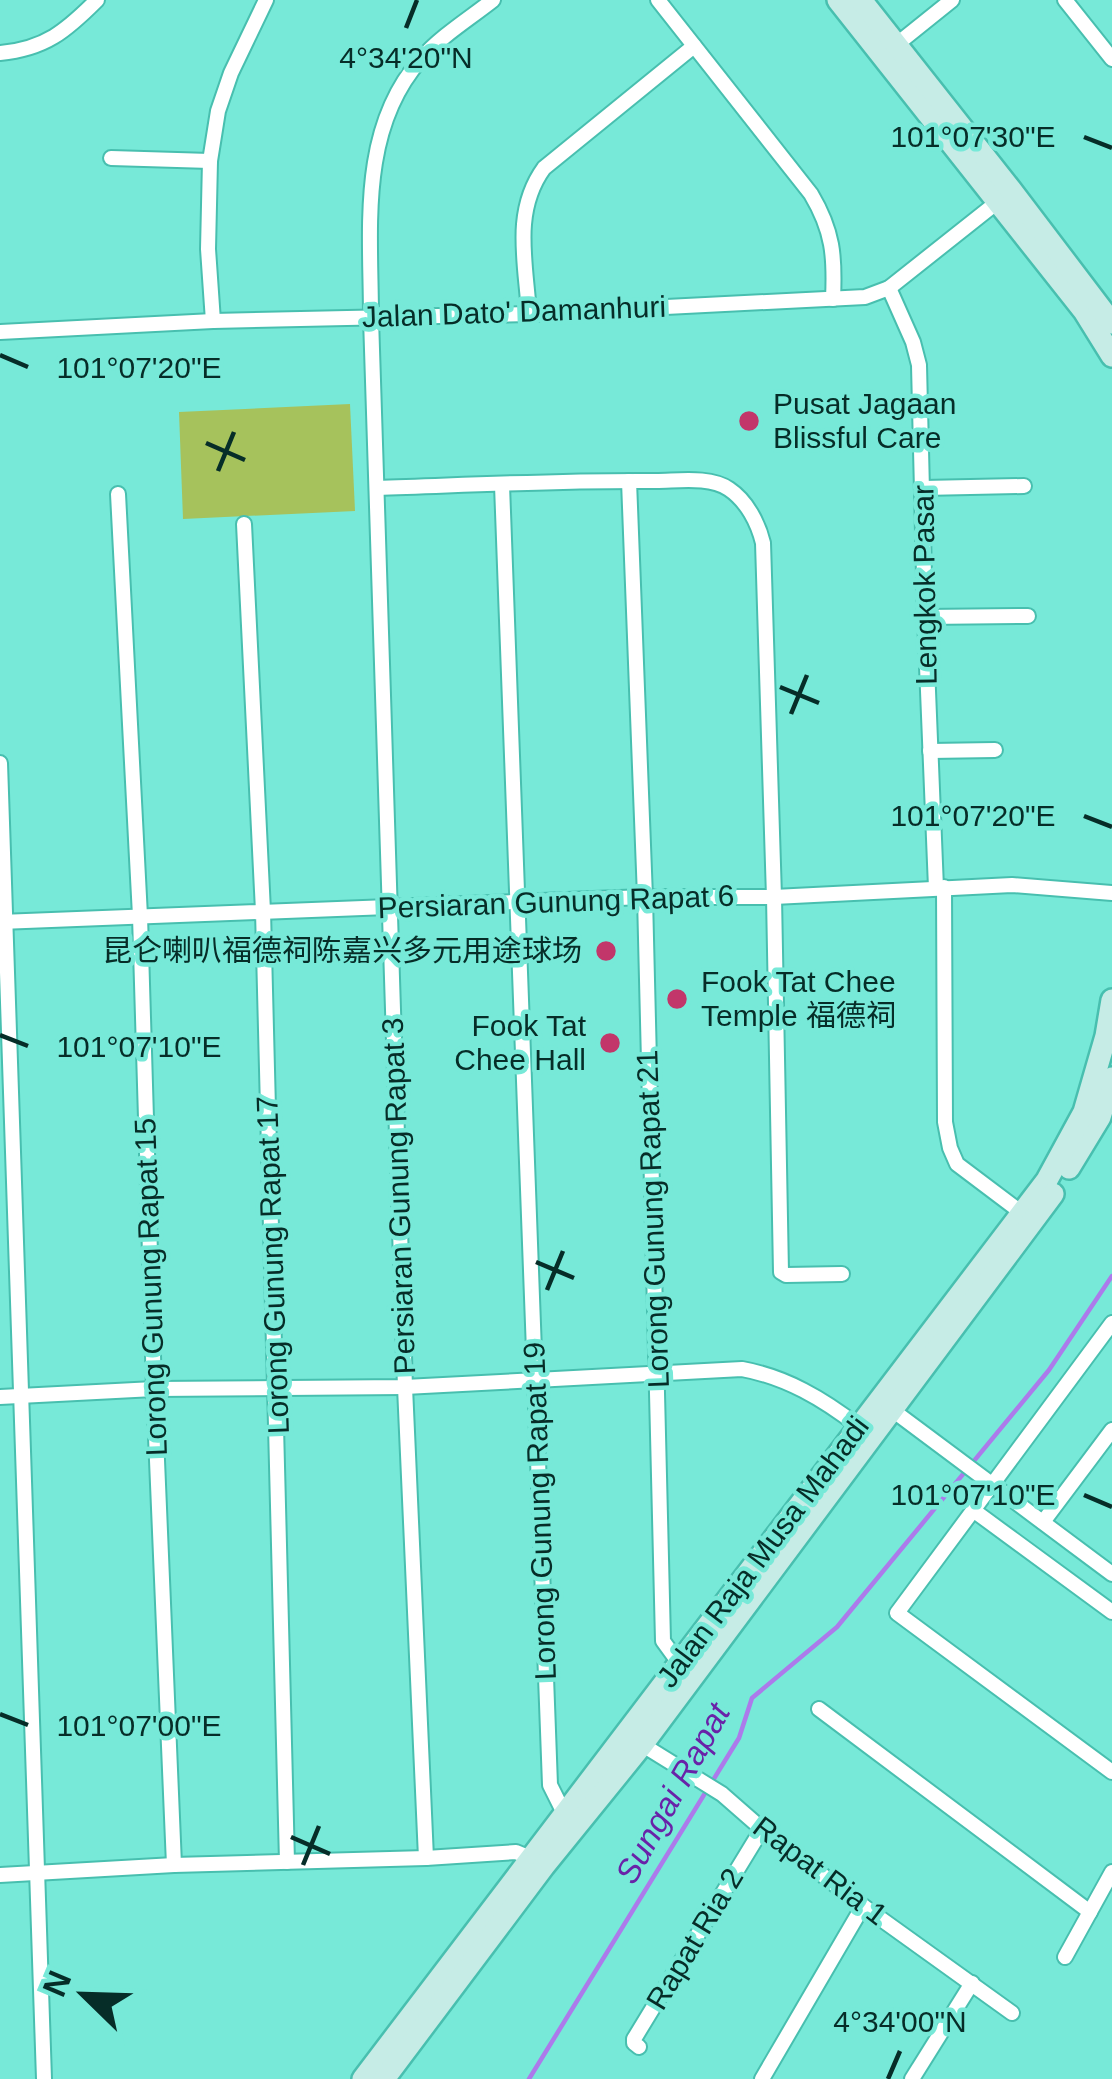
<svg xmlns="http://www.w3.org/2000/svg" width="1112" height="2079" font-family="Arial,'Noto Sans SC',sans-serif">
	<rect width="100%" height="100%" fill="#77e9d8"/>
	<path fill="#a6c25c" d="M350 404 355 511 183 519 179 412Z"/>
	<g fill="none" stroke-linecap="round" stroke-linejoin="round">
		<path stroke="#ac7aeb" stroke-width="4.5" d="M529 2079 739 1738 752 1698 837 1627 1049 1370 1112 1276"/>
		<g stroke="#48bfaf" stroke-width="18">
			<g id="street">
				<path d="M658 0 811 194C833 231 835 256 833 299"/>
				<path d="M1065 0 1112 59"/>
				<path d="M891 49 952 0"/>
				<path d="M0 53C45 49 66 31 97 0"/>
				<path d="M111 158 210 161"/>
				<path d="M889 288 913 342 919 365 925 617 936 888"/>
				<path d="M529 314C526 263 512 212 544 168L694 46"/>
				<path d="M213 321 208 249 210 161 218 111 231 73 266 0"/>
				<path d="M0 332 213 321 529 314 865 297 889 288 1000 200"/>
				<path d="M629 481 645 897 663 1641 679 1663"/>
				<path d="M502 485 550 1785 565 1815"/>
				<path d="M377 488C470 485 563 480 656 481 678 481 710 476 729 489 747 501 758 523 763 543L774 897 781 1272 786 1275 842 1274"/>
				<path d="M923 488 1024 486"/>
				<path d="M118 494 140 916 154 1389 174 1865"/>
				<path d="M244 524 263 911 287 1862"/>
				<path d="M925 617 1028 616"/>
				<path d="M930 751 995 750"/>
				<path d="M0 763 44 2079"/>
				<path d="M944 887 945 1122 950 1148 957 1164 1022 1213"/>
				<path d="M0 922 645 897H774L1012 885 1112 893"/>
				<path d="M1112 1323 897 1613 1112 1772"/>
				<path d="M0 1397 154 1389 405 1387 742 1369C786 1377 823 1399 858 1426"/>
				<path d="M891 1409 1112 1574"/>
				<path d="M973 1510 1112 1612"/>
				<path d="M1043 1522 1112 1430"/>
				<path d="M819 1709 1090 1912"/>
				<path d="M638 1742 722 1794 762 1829 863 1906 1012 2013"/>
				<path d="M426 1858 405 1387 371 318C371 230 358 130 421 59 441 36 469 19 493 0"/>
				<path d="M0 1875 174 1865 426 1858 516 1852 535 1860"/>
				<path d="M1065 1957 1112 1872"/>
				<path d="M639 2047 634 2043V2039L762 1829"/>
				<path d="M762 2079 863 1906"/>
				<path d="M912 2079 972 1983"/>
			</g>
		</g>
		<g stroke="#48bfaf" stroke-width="26">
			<g id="secondary">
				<path d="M838 0 1084 311 1112 356"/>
				<path d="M861 0 1011 190 1112 323"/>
				<path d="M1069 1168 1100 1117 1112 1078"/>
				<path d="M363 2079 1047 1180 1084 1112 1106 1036 1112 1000"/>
				<path d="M384 2079 544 1866 642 1745 1053 1194"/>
			</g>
		</g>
		<use href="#street" stroke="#fff" stroke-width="14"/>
		<use href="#secondary" stroke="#c6ece6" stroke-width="21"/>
	</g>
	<path fill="none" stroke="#062d28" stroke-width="4.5" d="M406 28 417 0M1084 137 1112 148M0 355 28 367M206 443 245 460M218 471 234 432M780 687 819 703M791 714 807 675M1084 816 1112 827M0 1035 28 1046M536 1262 574 1278M547 1290 563 1251M1084 1495 1112 1507M0 1714 28 1725M291 1837 330 1854M303 1865 319 1826M888 2079 900 2051"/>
	<g fill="#c2366a" stroke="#77e9d8" stroke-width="4.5">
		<circle cx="749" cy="421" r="12"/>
		<circle cx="606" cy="951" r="12"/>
		<circle cx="677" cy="999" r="12"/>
		<circle cx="610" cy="1043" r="12"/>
	</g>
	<g text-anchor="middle" stroke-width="9" stroke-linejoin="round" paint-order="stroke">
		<g font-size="30" fill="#062d28" stroke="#77e9d8">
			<text transform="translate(514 312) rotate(-2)" y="10">Jalan Dato' Damanhuri</text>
			<text transform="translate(925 585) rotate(-91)" y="10">Lengkok Pasar</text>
			<text transform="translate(556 902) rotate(-2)" y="10">Persiaran Gunung Rapat 6</text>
			<text transform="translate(399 1196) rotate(-92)" y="10">Persiaran Gunung Rapat 3</text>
			<text transform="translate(653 1219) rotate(-92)" y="10">Lorong Gunung Rapat 21</text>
			<text transform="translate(273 1265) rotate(-92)" y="10">Lorong Gunung Rapat 17</text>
			<text transform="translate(151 1287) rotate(-92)" y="10">Lorong Gunung Rapat 15</text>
			<text transform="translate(540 1511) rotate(-92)" y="10">Lorong Gunung Rapat 19</text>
			<text transform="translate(763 1552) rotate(-53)" y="10">Jalan Raja Musa Mahadi</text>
			<text transform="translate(820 1871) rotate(37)" y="10">Rapat Ria 1</text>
			<text transform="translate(695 1939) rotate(-59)" y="10">Rapat Ria 2</text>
		</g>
		<g font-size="30" fill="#062d28" stroke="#77e9d8" text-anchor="start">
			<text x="773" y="414">Pusat Jagaan<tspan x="773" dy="34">Blissful Care</tspan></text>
			<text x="582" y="961" text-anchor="end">昆仑喇叭福德祠陈嘉兴多元用途球场</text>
			<text x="701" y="992">Fook Tat Chee<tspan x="701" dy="34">Temple 福德祠</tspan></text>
			<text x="586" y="1036" text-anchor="end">Fook Tat<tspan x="586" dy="34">Chee Hall</tspan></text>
		</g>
		<g font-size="33" font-style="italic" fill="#6922a8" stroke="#77e9d8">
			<text transform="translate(672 1793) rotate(-61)" y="12">Sungai Rapat</text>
		</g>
	</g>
	<g font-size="30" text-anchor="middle" fill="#062d28" stroke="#77e9d8" stroke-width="9" stroke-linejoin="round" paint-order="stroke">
		<text x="406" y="68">4°34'20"N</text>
		<text x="973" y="147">101°07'30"E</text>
		<text x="139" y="378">101°07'20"E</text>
		<text x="973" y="826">101°07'20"E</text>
		<text x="139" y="1057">101°07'10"E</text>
		<text x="973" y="1505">101°07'10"E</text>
		<text x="139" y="1736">101°07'00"E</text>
		<text x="900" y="2032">4°34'00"N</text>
	</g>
	<g transform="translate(84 1995) rotate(293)" stroke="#77e9d8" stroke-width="9" paint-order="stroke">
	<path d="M0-9L21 45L0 30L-21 45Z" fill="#062d28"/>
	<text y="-18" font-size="33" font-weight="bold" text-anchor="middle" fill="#062d28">N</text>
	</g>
</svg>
